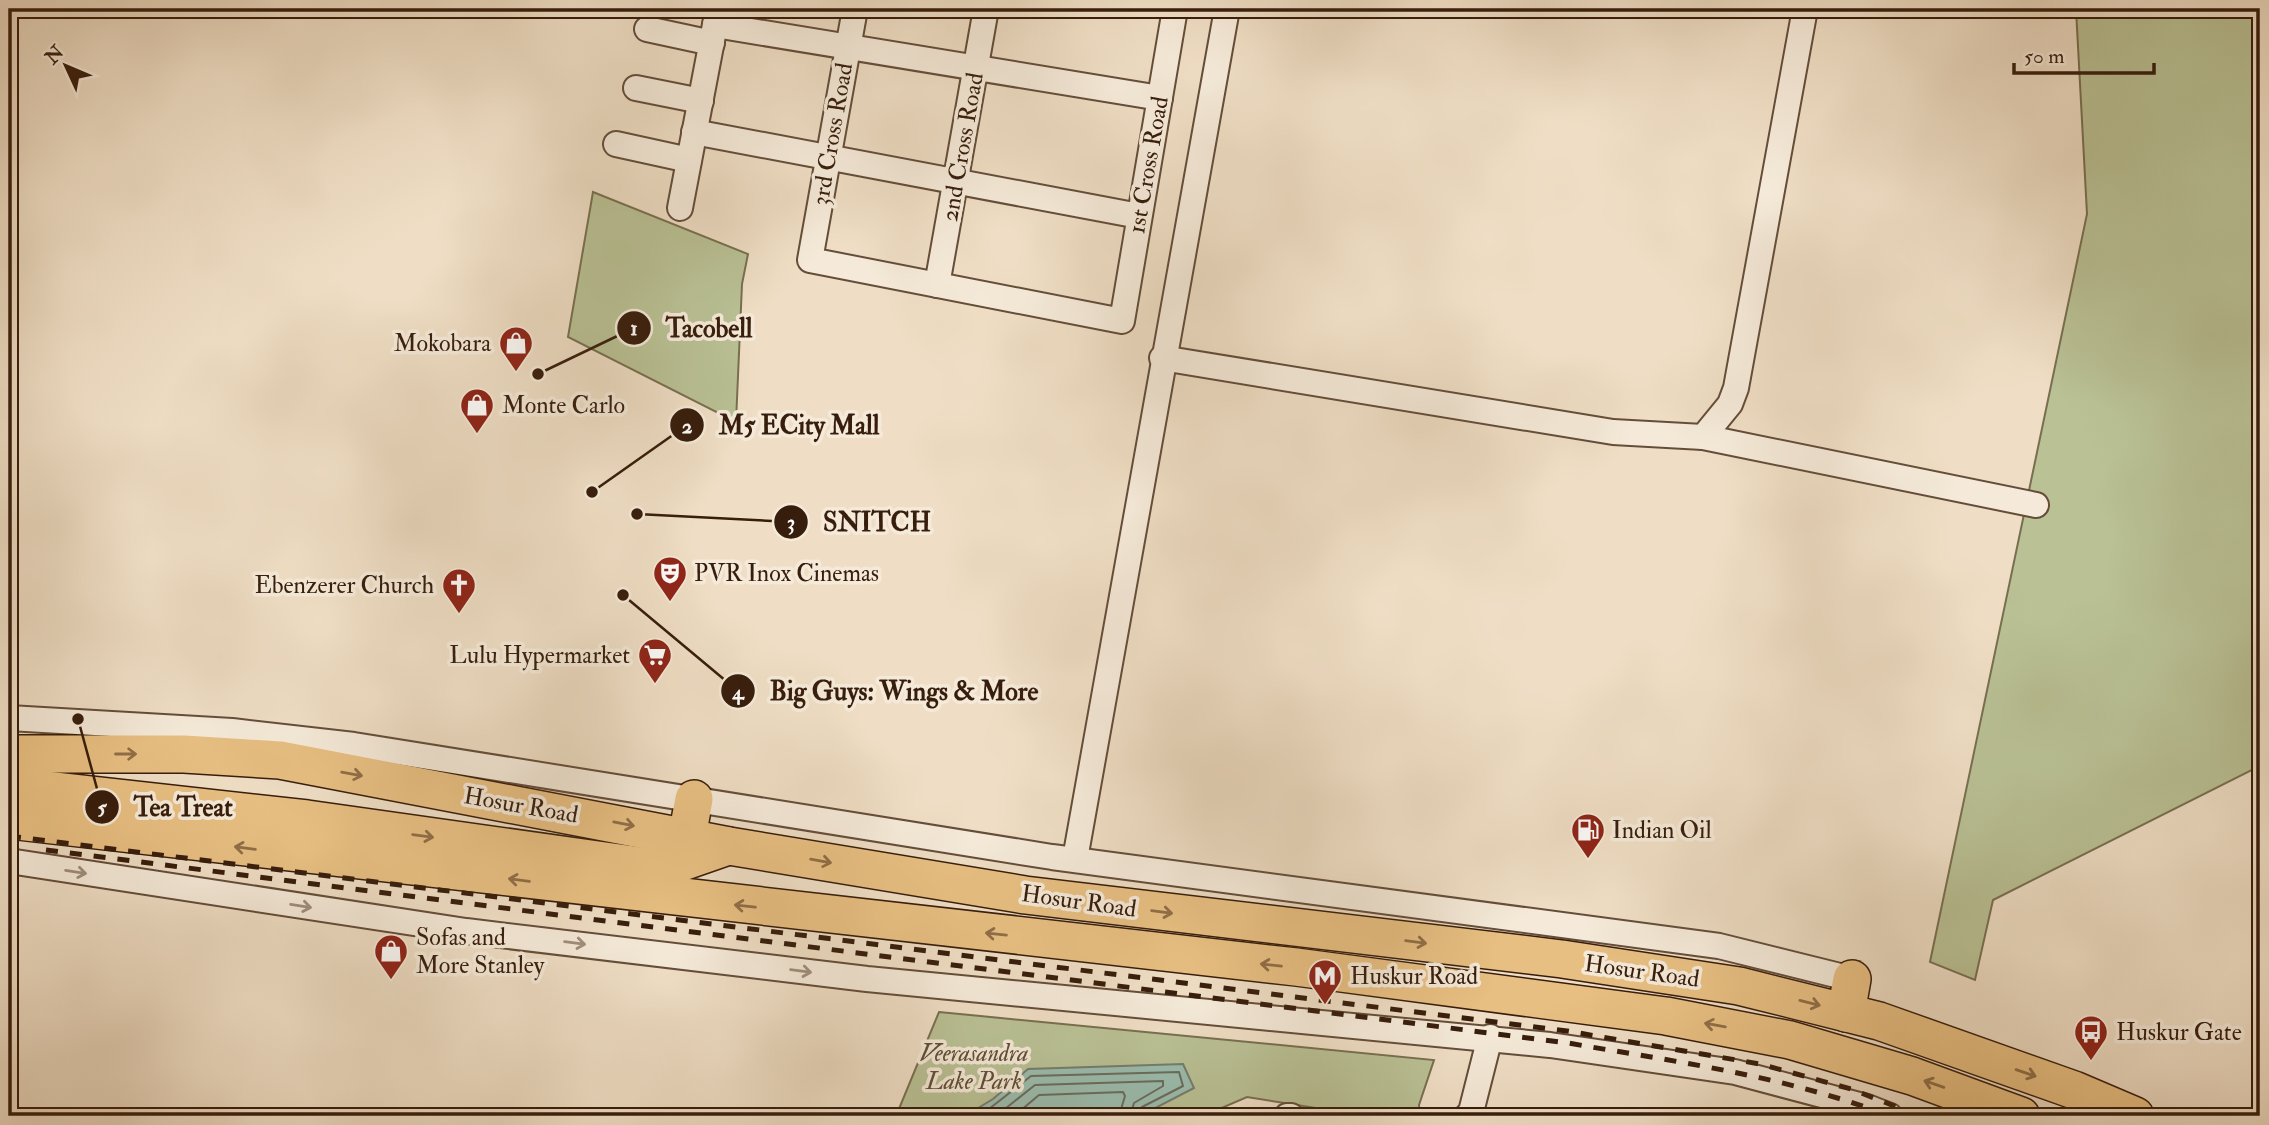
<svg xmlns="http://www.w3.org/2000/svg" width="2269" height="1125" font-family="'IM FELL Double Pica',serif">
	<rect width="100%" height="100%" fill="#efdec5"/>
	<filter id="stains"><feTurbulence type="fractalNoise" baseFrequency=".00286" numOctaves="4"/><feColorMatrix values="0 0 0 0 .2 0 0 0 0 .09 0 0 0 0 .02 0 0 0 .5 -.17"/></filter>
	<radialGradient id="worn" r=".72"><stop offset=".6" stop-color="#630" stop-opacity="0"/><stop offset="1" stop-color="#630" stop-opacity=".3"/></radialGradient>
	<g fill="#b9c195" stroke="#786f50" stroke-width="2">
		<path d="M2076 9H2260V766L1993 900 1975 980 1930 962 2087 214Z"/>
		<path d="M593 192 748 254 742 284 736 422 568 337Z"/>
		<path d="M939 1012 1434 1060 1419 1105 1420 1116H1366L1247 1097 1203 1116H896Z"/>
	</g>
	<path fill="#9bbdaf" stroke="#737d6e" stroke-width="2" d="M1183 1064 1194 1088 1140 1116H965L993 1099 1028 1069Z"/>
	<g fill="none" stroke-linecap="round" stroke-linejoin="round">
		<g stroke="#696d5e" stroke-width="2">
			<path d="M980 1116 1031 1076 1179 1072 1183 1086 1142 1107 1139 1116"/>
			<path d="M996 1116 1035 1085 1163 1081V1086L1134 1103 1130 1116"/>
			<path d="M1014 1116 1039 1095 1123 1092 1125 1096 1119 1116"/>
		</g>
		<g stroke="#654d3a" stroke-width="28">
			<g id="minor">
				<path d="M855 9 810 260 1122 321 1175 9"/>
				<path d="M715 25 1160 98"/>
				<path d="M647 29 712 43"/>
				<path d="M636 88 701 101"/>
				<path d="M694 132 1139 216"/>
				<path d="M616 144 689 160"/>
				<path d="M680 208 718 9"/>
				<path d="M937 285 986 9"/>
				<path d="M1162 358 1613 432 1703 437 1730 404 1736 388 1805 9"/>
				<path d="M1703 437 2036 505"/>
				<path d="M9 718 232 731 354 745 1052 857 1719 946 1852 979"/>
				<path d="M1075 859 1227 9"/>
				<path d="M9 861 466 931 867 979 1550 1045 1735 1072 1867 1107 1890 1116"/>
				<path d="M1287 1116H1291"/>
				<path d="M1467 1116 1471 1112 1490 1037"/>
			</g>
		</g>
		<g stroke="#371d0c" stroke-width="40">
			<g id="highway">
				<path d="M9 754H184L280 760 729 846 1025 895 1562 959 1739 986 1879 1021 2074 1090 2135 1116"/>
				<path d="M9 786 307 819 662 869 728 846"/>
				<path d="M9 820 1296 967 1666 1016 1790 1040 1912 1076 2021 1116"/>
				<path d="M687 837 694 799"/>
				<path d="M1846 1013 1852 979"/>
			</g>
		</g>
		<use href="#minor" stroke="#f5ead9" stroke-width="24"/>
		<use href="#highway" stroke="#e8bf82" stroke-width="37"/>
		<g stroke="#371d0c" stroke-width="5" stroke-dasharray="12 12" stroke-linecap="butt">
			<path d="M9 836 1567 1031 1760 1064 1851 1089 1920 1116"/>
			<path d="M46 850 1568 1043C1677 1062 1786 1076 1890 1116"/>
		</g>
	</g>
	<defs><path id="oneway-shaft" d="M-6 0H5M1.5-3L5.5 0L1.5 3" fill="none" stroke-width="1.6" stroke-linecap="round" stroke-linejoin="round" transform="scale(1.75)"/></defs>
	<g stroke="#906e47">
		<use href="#oneway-shaft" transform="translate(126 754)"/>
		<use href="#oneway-shaft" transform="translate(352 774) rotate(10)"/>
		<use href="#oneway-shaft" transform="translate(624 824) rotate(11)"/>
		<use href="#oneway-shaft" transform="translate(423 836) rotate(8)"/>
		<use href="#oneway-shaft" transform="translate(245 848) rotate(-173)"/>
		<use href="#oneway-shaft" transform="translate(821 861) rotate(10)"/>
		<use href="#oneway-shaft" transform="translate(519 880) rotate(-173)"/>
		<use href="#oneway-shaft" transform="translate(745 906) rotate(-174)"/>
		<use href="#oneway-shaft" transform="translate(1162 912) rotate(7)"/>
		<use href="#oneway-shaft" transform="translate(996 934) rotate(-174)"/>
		<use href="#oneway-shaft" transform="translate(1416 942) rotate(7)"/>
		<use href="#oneway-shaft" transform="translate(1271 965) rotate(-174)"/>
		<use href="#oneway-shaft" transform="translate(1810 1003) rotate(14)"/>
		<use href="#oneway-shaft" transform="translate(1715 1025) rotate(-170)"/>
		<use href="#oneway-shaft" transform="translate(2026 1073) rotate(19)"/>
		<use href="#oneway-shaft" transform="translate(1934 1084) rotate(-161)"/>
	</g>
	<g stroke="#a08e7d">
		<use href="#oneway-shaft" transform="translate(76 872) rotate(9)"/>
		<use href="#oneway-shaft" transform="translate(301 906) rotate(9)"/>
		<use href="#oneway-shaft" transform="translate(575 943) rotate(7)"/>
		<use href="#oneway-shaft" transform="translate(801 971) rotate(7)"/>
	</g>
	<defs>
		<g id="shop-pin" transform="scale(1.75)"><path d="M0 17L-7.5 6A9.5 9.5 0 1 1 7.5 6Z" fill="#8f2418" stroke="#f5ead9"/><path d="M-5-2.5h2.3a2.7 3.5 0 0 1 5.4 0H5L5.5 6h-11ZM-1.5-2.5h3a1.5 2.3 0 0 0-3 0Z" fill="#fff"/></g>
		<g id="theatre-pin" transform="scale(1.75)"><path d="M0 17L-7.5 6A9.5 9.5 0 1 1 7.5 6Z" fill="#8f2418" stroke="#f5ead9"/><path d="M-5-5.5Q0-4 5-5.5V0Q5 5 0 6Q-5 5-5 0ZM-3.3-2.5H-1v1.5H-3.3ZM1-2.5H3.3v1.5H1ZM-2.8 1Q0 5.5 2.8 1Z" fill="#fff"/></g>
		<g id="church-pin" transform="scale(1.75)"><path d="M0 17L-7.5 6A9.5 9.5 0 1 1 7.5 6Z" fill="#8f2418" stroke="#f5ead9"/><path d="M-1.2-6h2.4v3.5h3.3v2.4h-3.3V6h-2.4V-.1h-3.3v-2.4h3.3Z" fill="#fff"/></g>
		<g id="supermarket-pin" transform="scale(1.75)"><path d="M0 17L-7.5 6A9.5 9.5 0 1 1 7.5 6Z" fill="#8f2418" stroke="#f5ead9"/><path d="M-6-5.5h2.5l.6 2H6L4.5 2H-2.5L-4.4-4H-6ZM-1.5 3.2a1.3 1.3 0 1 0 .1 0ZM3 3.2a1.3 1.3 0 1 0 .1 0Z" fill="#fff"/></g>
		<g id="fuel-pin" transform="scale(1.75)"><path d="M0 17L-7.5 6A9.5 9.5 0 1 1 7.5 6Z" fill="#8f2418" stroke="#f5ead9"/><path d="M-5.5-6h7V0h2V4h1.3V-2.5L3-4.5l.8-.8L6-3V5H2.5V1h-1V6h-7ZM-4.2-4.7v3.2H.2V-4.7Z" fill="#fff"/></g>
		<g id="metro-pin" transform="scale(1.75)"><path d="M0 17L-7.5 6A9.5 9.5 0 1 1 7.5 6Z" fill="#8f2418" stroke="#f5ead9"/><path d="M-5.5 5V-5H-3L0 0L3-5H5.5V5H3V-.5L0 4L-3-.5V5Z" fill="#fff"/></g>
		<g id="bus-pin" transform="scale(1.75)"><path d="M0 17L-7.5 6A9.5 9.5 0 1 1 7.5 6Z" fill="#8f2418" stroke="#f5ead9"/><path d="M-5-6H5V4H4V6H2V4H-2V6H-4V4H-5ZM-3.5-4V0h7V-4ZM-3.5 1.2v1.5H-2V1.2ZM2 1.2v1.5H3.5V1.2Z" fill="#fff"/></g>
	</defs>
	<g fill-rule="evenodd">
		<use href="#shop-pin" x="516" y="343"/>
		<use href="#shop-pin" x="477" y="405"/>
		<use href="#theatre-pin" x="670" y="573"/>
		<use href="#church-pin" x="459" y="585"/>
		<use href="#supermarket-pin" x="655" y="655"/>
		<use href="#fuel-pin" x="1588" y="830"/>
		<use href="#shop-pin" x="391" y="951"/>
		<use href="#metro-pin" x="1325" y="976"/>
		<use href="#bus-pin" x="2091" y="1032"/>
	</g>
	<g text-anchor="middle" stroke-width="7" stroke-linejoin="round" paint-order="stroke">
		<g font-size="24" fill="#371d0c" stroke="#f5ead9">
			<text transform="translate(832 134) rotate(-80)" y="8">3rd Cross Road</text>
			<text transform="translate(962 147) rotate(-80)" y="8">2nd Cross Road</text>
			<text transform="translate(1148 165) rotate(-80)" y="8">1st Cross Road</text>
			<text transform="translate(521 805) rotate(10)" y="8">Hosur Road</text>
			<text transform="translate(1079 901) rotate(8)" y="8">Hosur Road</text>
			<text transform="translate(1642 971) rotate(8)" y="8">Hosur Road</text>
		</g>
		<g font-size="24" fill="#371d0c" stroke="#f5ead9" text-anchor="start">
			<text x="491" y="351" text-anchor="end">Mokobara</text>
			<text x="502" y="413">Monte Carlo</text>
			<text x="694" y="581">PVR Inox Cinemas</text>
			<text x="434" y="593" text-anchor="end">Ebenzerer Church</text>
			<text x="630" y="663" text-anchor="end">Lulu Hypermarket</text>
			<text x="1612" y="838">Indian Oil</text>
			<text x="416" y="945">Sofas and<tspan x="416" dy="28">More Stanley</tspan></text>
			<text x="1350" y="984">Huskur Road</text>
			<text x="2116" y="1040">Huskur Gate</text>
		</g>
		<g font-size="24" font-style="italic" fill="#5e4e35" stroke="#f5ead9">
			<text x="974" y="1061">Veerasandra<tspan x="974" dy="28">Lake Park</tspan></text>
		</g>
	</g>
	<path fill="none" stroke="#371d0c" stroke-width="2.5" d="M538 374L634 328M592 492L687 425M637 514L791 522M623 595L738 691M78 719L102 807"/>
	<g fill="#371d0c" stroke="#f5ead9" stroke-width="2.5">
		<circle cx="538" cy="374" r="7"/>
		<circle cx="592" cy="492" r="7"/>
		<circle cx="637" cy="514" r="7"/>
		<circle cx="623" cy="595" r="7"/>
		<circle cx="78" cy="719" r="7"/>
		<circle cx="634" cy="328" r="18"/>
		<circle cx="687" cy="425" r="18"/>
		<circle cx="791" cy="522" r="18"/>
		<circle cx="738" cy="691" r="18"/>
		<circle cx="102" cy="807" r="18"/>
	</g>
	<g font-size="21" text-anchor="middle" font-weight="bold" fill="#fff">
		<text x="634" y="335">1</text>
		<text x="687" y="433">2</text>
		<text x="791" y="529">3</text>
		<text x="738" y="699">4</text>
		<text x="102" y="814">5</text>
	</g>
	<g font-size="26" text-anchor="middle" font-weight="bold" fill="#371d0c" stroke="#f5ead9" stroke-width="7" stroke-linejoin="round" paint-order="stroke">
		<text x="709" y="337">Tacobell</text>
		<text x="799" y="434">M5 ECity Mall</text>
		<text x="877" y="531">SNITCH</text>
		<text x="904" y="700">Big Guys: Wings &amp; More</text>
		<text x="183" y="816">Tea Treat</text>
	</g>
	<rect width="2269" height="1125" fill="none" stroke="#efdec5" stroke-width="35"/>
	<rect x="10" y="10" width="2248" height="1104" fill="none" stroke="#371d0c" stroke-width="3.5"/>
	<rect x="18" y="18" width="2234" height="1090" fill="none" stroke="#371d0c" stroke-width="2"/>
	<g transform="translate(66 66) rotate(314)" stroke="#f5ead9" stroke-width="5" paint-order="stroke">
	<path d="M0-5L12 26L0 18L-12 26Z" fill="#371d0c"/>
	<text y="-10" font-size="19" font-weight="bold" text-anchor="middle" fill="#371d0c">N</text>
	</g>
	<path d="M2014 63v10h140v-10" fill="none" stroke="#371d0c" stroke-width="3.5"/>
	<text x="2024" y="63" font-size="21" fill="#371d0c" stroke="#f5ead9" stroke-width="5" paint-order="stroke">50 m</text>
	<rect width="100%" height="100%" filter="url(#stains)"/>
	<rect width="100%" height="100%" fill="url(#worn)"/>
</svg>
